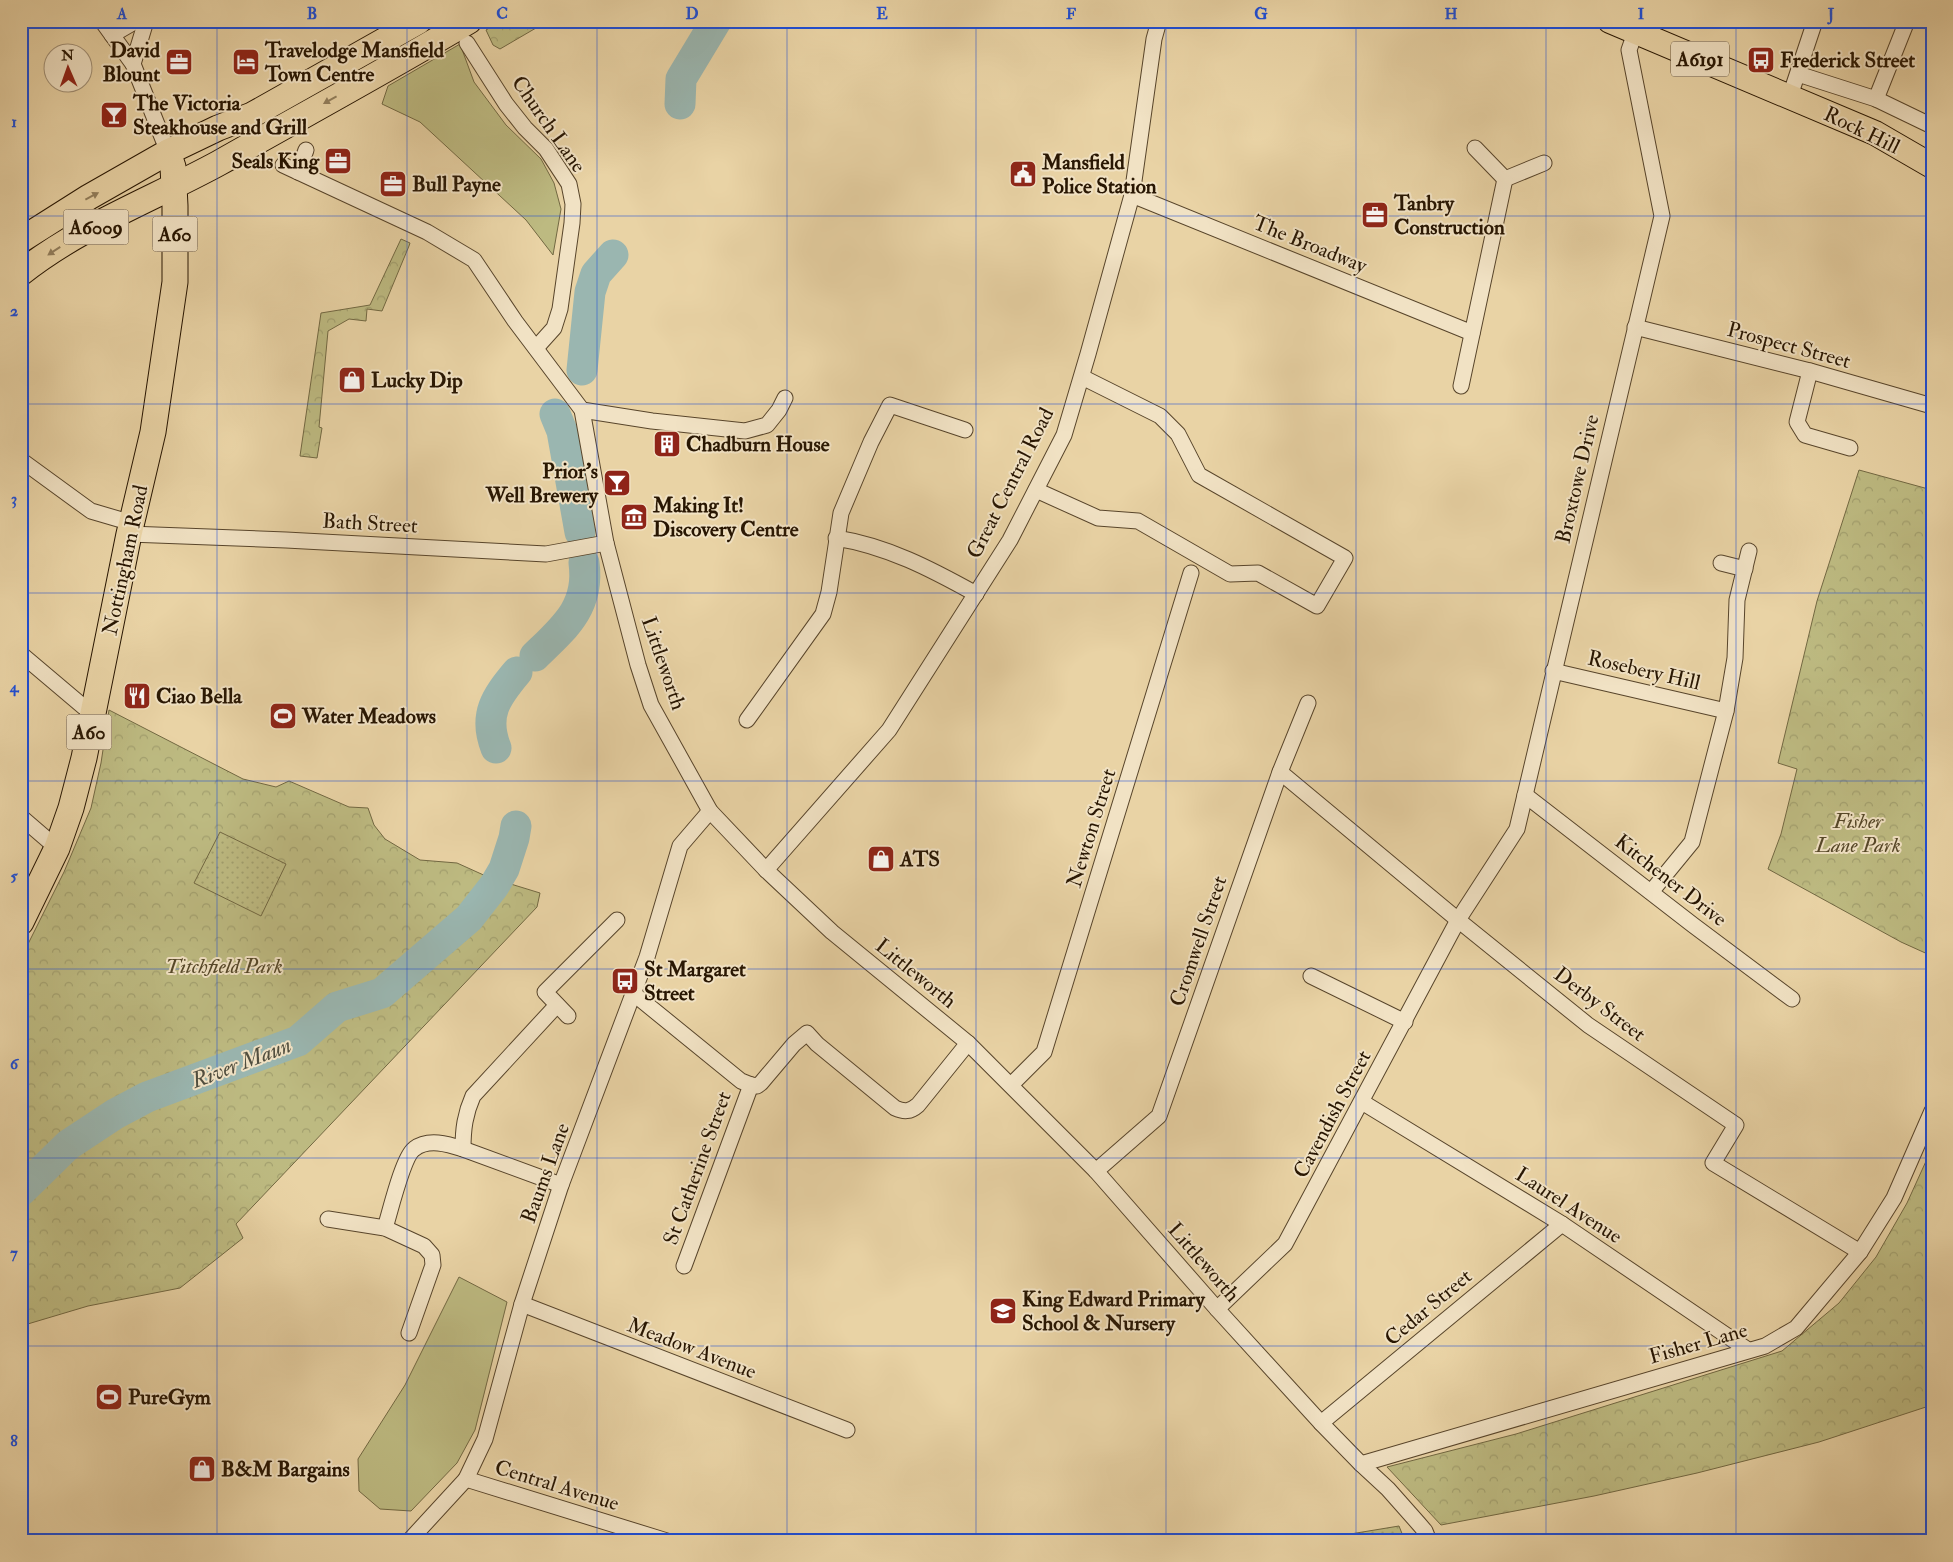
<svg xmlns="http://www.w3.org/2000/svg" width="1953" height="1562" font-family="'IM FELL Double Pica',serif">
	<defs>
		<pattern id="forest-crowns" width="20" height="18" patternUnits="userSpaceOnUse" patternTransform="scale(1.25)"><rect width="20" height="18" fill="#bdba81"/><path d="M2 6a3 3 0 1 1 6 0M12 15a3 3 0 1 1 6 0" fill="none" stroke="#a29f6e"/></pattern>
		<pattern id="garden-dots" width="8" height="8" patternUnits="userSpaceOnUse" patternTransform="scale(1.25)"><rect width="8" height="8" fill="#bdba81"/><path d="M2 2h.1M6 6h.1" fill="none" stroke="#a29f6e" stroke-width="1.8" stroke-linecap="round"/></pattern>
	</defs>
	<rect width="100%" height="100%" fill="#e9d3a5"/>
	<filter id="stains"><feTurbulence type="fractalNoise" baseFrequency=".004" numOctaves="4"/><feColorMatrix values="0 0 0 0 .2 0 0 0 0 .09 0 0 0 0 .02 0 0 0 .5 -.17"/></filter>
	<radialGradient id="worn" r=".72"><stop offset=".6" stop-color="#630" stop-opacity="0"/><stop offset="1" stop-color="#630" stop-opacity=".3"/></radialGradient>
	<g fill="#bdba81" stroke="#726842">
		<path d="M460 44 474 82 506 125 541 159 554 183 561 209 553 255 526 220 420 122 382 104 388 86Z"/>
		<path d="M459 1277 507 1302 475 1430 457 1463 411 1511 380 1509 359 1491 358 1459 405 1385Z"/>
	</g>
	<g fill="url(#forest-crowns)" stroke="#726842">
		<path d="M501 21H548L500 49 493 45 486 30Z"/>
		<path d="M647 21H727L720 32Z"/>
		<path d="M401 239 410 243 409 246 382 311 367 309 366 321 349 319 328 331 319 427 322 428 317 458 300 456 321 313 370 305Z"/>
		<path d="M1859 470 1932 490V956L1901 942 1768 869 1781 834 1797 769 1778 763 1817 601Z"/>
		<path d="M109 710 243 779 276 787 289 781 349 807 368 808 374 825 385 839 420 860 457 863 488 877 540 893 537 907 236 1224 243 1238 180 1288 88 1306 21 1326V958L64 872 91 808 101 763Z"/>
		<path d="M1932 1148V1405L1819 1442 1697 1473 1594 1496 1441 1525 1387 1467 1516 1434 1782 1351 1839 1303 1876 1257 1907 1203Z"/>
	</g>
	<g fill="url(#garden-dots)" stroke="#726842">
		<path d="M220 832 286 864 261 916 194 883Z"/>
		<path d="M1399 1526 1405 1541H1310L1320 1539Z"/>
	</g>
	<g fill="none" stroke-linecap="round" stroke-linejoin="round">
		<g stroke="#9ab6b0" stroke-width="31">
			<path d="M680 104 681 79 716 21"/>
			<path d="M582 370 590 292 596 274 613 255"/>
			<path d="M555 414 562 431 580 532"/>
			<path d="M535 656C564 628 590 607 584 563"/>
			<path d="M496 748C483 715 496 697 517 672"/>
			<path d="M21 1191 68 1145 115 1114 147 1097 298 1041 337 1007 382 993 469 918 494 886 504 869 514 838 516 826"/>
		</g>
		<g stroke="#58452b" stroke-width="17">
			<g id="minor">
				<path d="M102 21 133 64 168 152"/>
				<path d="M112 35 136 21"/>
				<path d="M467 43 506 104 525 128 546 149 569 184 573 204 572 223 560 309 554 328 536 348"/>
				<path d="M133 64 146 21"/>
				<path d="M1798 74 1876 99 1932 126"/>
				<path d="M1790 96 1815 21"/>
				<path d="M1876 99 1907 21"/>
				<path d="M1475 148 1505 179 1544 163"/>
				<path d="M283 165 427 232 474 260 515 321 582 410 606 543 638 665 651 705 710 811 766 870 832 932 968 1043 1096 1171 1217 1309 1321 1423 1361 1464 1388 1489 1419 1524 1425 1531 1429 1541"/>
				<path d="M298 172 306 150"/>
				<path d="M1132 195 1472 333"/>
				<path d="M1635 327 1810 371 1932 406"/>
				<path d="M1810 371 1797 422 1805 435 1850 448"/>
				<path d="M1461 386 1505 179"/>
				<path d="M582 410 652 421 745 431 767 425 779 410 785 398"/>
				<path d="M21 460 91 511 132 523"/>
				<path d="M1036 490 1098 518 1138 521 1230 574 1258 573 1317 606 1345 558 1199 475 1178 434 1160 416 1082 377"/>
				<path d="M129 534 286 540 546 554 606 543"/>
				<path d="M836 538C887 546 931 569 976 594"/>
				<path d="M1721 563 1745 569"/>
				<path d="M21 654 92 714"/>
				<path d="M1553 671 1726 711"/>
				<path d="M747 720 823 614 829 592 841 513 871 442 890 405 965 430"/>
				<path d="M1280 772 1458 920 1588 1025 1736 1125 1713 1163 1860 1252"/>
				<path d="M1525 795 1693 925 1792 999"/>
				<path d="M21 817 57 848"/>
				<path d="M766 870 889 730 1010 540 1064 435 1088 354 1132 195 1154 39 1159 21"/>
				<path d="M1651 892 1692 842 1726 711 1735 658 1737 600 1749 551"/>
				<path d="M1311 976 1405 1022"/>
				<path d="M634 994 741 1081 751 1085"/>
				<path d="M568 1016 545 992 617 920"/>
				<path d="M751 1085 757 1086 761 1083 794 1044 807 1033 817 1044 895 1108C904 1112 910 1112 918 1105L968 1043"/>
				<path d="M1011 1085 1044 1052 1191 573"/>
				<path d="M1362 1102 1562 1224 1748 1350"/>
				<path d="M463 1149 561 1185"/>
				<path d="M1096 1171 1159 1116 1280 772 1308 703"/>
				<path d="M328 1219 385 1228 424 1246 432 1255 433 1265 409 1333"/>
				<path d="M385 1228C390 1212 403 1157 414 1149 428 1138 448 1144 463 1149 463 1129 465 1114 473 1096L557 1005"/>
				<path d="M684 1266 751 1085"/>
				<path d="M522 1304 847 1430"/>
				<path d="M1217 1309 1285 1244 1458 920 1517 829 1662 216 1629 50 1635 33"/>
				<path d="M1321 1423 1562 1224"/>
				<path d="M1361 1464 1765 1346 1796 1328 1860 1252 1894 1198 1932 1111"/>
				<path d="M466 1479 667 1541"/>
				<path d="M409 1541 466 1479 485 1439 522 1304 561 1185 647 957 680 846 710 811"/>
			</g>
		</g>
		<g stroke="#281602" stroke-width="26">
			<path id="primary" d="M1610 21 1875 133 1932 166"/>
		</g>
		<g stroke="#281602" stroke-width="27">
			<g id="trunk">
				<path d="M21 240 89 197 168 152 218 128 252 115 419 21"/>
				<path d="M21 273C80 226 153 199 219 163 302 116 387 70 469 21"/>
				<path d="M21 922 57 848 71 808 84 758 129 534 153 432 175 282V206L173 167 168 152"/>
			</g>
		</g>
		<use href="#minor" stroke="#f1e2c4" stroke-width="15"/>
		<use href="#primary" stroke="#e9d3a5" stroke-width="24"/>
		<use href="#trunk" stroke="#e9d3a5" stroke-width="25"/>
	</g>
	<defs><path id="oneway-solid" d="M-6-.8H1V-3.2L6.5 0L1 3.2V.8H-6Z" transform="scale(1.25)"/></defs>
	<g fill="#927e5c">
		<use href="#oneway-solid" transform="translate(330 100) rotate(151)"/>
		<use href="#oneway-solid" transform="translate(92 196) rotate(-28)"/>
		<use href="#oneway-solid" transform="translate(54 251) rotate(147)"/>
	</g>
	<path fill="none" stroke="#1d4ed8" stroke-width="1" stroke-opacity="0.55" d="M217 21V1541M407 21V1541M597 21V1541M787 21V1541M976 21V1541M1166 21V1541M1356 21V1541M1546 21V1541M1736 21V1541M21 216H1932M21 404H1932M21 593H1932M21 781H1932M21 969H1932M21 1158H1932M21 1346H1932"/>
	<defs>
		<g id="bus-square" transform="scale(1.4375)"><rect x="-9" y="-9" width="18" height="18" rx="4" fill="#8f2418" stroke="#f1e2c4"/><path d="M-5-6H5V4H4V6H2V4H-2V6H-4V4H-5ZM-3.5-4V0h7V-4ZM-3.5 1.2v1.5H-2V1.2ZM2 1.2v1.5H3.5V1.2Z" fill="#fff"/></g>
		<g id="office-square" transform="scale(1.4375)"><rect x="-9" y="-9" width="18" height="18" rx="4" fill="#8f2418" stroke="#f1e2c4"/><path d="M-6-3h4V-5.5h4V-3h4V5H-6ZM-1-4.5V-3h2v-1.5ZM-6 0V1H6V0Z" fill="#fff"/></g>
		<g id="hotel-square" transform="scale(1.4375)"><rect x="-9" y="-9" width="18" height="18" rx="4" fill="#8f2418" stroke="#f1e2c4"/><path d="M-6-4.5h1.5V1H6V5H4.5V3h-9V5H-6ZM-4 0a1.8 1.8 0 1 1 3.6 0ZM.5 0V-2.5h3Q6-2.5 6 0Z" fill="#fff"/></g>
		<g id="bar-square" transform="scale(1.4375)"><rect x="-9" y="-9" width="18" height="18" rx="4" fill="#8f2418" stroke="#f1e2c4"/><path d="M-6-5H6L.8 .8V4.5H3.5V6h-7V4.5H-.8V.8Z" fill="#fff"/></g>
		<g id="civic-square" transform="scale(1.4375)"><rect x="-9" y="-9" width="18" height="18" rx="4" fill="#8f2418" stroke="#f1e2c4"/><path d="M-.6-6.5H3V-4.5H.6V-3L4-1V1h2V6H-6V1h2V-1L-.6-3ZM-1.2 2.5V6h2.4V2.5Z" fill="#fff"/></g>
		<g id="shop-square" transform="scale(1.4375)"><rect x="-9" y="-9" width="18" height="18" rx="4" fill="#8f2418" stroke="#f1e2c4"/><path d="M-5-2.5h2.3a2.7 3.5 0 0 1 5.4 0H5L5.5 6h-11ZM-1.5-2.5h3a1.5 2.3 0 0 0-3 0Z" fill="#fff"/></g>
		<g id="building-square" transform="scale(1.4375)"><rect x="-9" y="-9" width="18" height="18" rx="4" fill="#8f2418" stroke="#f1e2c4"/><path d="M-4-6H4V6H1V3H-1V6H-4ZM-2.5-4.3h1.7v1.8h-1.7ZM.8-4.3h1.7v1.8H.8ZM-2.5-1h1.7V.8h-1.7ZM.8-1h1.7V.8H.8Z" fill="#fff"/></g>
		<g id="museum-square" transform="scale(1.4375)"><rect x="-9" y="-9" width="18" height="18" rx="4" fill="#8f2418" stroke="#f1e2c4"/><path d="M0-6L6-3V-2H-6V-3ZM-5-1h2V3h-2ZM-1-1h2V3h-2ZM3-1h2V3H3ZM-6 4H6V6H-6Z" fill="#fff"/></g>
		<g id="restaurant-square" transform="scale(1.4375)"><rect x="-9" y="-9" width="18" height="18" rx="4" fill="#8f2418" stroke="#f1e2c4"/><path d="M-5-6h1v4h1v-4h1v4h1v-4h1v5L-1.5 .5V6h-2V.5L-5-1ZM5-6V6H3V1.5H1.5Q1.5-4 5-6Z" fill="#fff"/></g>
		<g id="stadium-square" transform="scale(1.4375)"><rect x="-9" y="-9" width="18" height="18" rx="4" fill="#8f2418" stroke="#f1e2c4"/><path d="M0-5a6.5 5 0 1 0 0 10a6.5 5 0 1 0 0-10ZM-3.5-1.8h7v3.6h-7Z" fill="#fff"/></g>
		<g id="school-square" transform="scale(1.4375)"><rect x="-9" y="-9" width="18" height="18" rx="4" fill="#8f2418" stroke="#f1e2c4"/><path d="M0-5L7-2L0 1L-7-2ZM-4 1L0 2.5L4 1V4Q0 6-4 4Z" fill="#fff"/></g>
	</defs>
	<g fill-rule="evenodd">
		<use href="#bus-square" x="1761" y="60"/>
		<use href="#office-square" x="179" y="62"/>
		<use href="#hotel-square" x="246" y="62"/>
		<use href="#bar-square" x="114" y="115"/>
		<use href="#office-square" x="338" y="161"/>
		<use href="#civic-square" x="1023" y="174"/>
		<use href="#office-square" x="393" y="184"/>
		<use href="#office-square" x="1375" y="215"/>
		<use href="#shop-square" x="352" y="380"/>
		<use href="#building-square" x="667" y="444"/>
		<use href="#bar-square" x="617" y="483"/>
		<use href="#museum-square" x="634" y="517"/>
		<use href="#restaurant-square" x="137" y="696"/>
		<use href="#stadium-square" x="283" y="716"/>
		<use href="#shop-square" x="881" y="859"/>
		<use href="#bus-square" x="625" y="981"/>
		<use href="#school-square" x="1003" y="1311"/>
		<use href="#stadium-square" x="109" y="1397"/>
		<use href="#shop-square" x="202" y="1469"/>
	</g>
	<g text-anchor="middle" stroke-width="4" stroke-linejoin="round" paint-order="stroke">
		<g fill="#f1e2c4" stroke="#64533c" stroke-width="1">
			<rect x="1671" y="41.5" width="58" height="35" rx="4"/>
			<rect x="63.5" y="209.5" width="65" height="35" rx="4"/>
			<rect x="152.5" y="216.5" width="45" height="35" rx="4"/>
			<rect x="66.5" y="714.5" width="45" height="35" rx="4"/>
		</g>
		<g font-size="20" font-weight="bold" fill="#281602">
			<text x="1700" y="66">A6191</text>
			<text x="96" y="234">A6009</text>
			<text x="175" y="241">A60</text>
			<text x="89" y="739">A60</text>
		</g>
		<g font-size="21" font-weight="bold" fill="#281602" stroke="#f1e2c4" text-anchor="start">
			<text x="160" y="57" text-anchor="end">David<tspan x="160" dy="24">Blount</tspan></text>
			<text x="265" y="57">Travelodge Mansfield<tspan x="265" dy="24">Town Centre</tspan></text>
			<text x="1780" y="67">Frederick Street</text>
			<text x="133" y="110">The Victoria<tspan x="133" dy="24">Steakhouse and Grill</tspan></text>
			<text x="319" y="168" text-anchor="end">Seals King</text>
			<text x="1042" y="169">Mansfield<tspan x="1042" dy="24">Police Station</tspan></text>
			<text x="412" y="191">Bull Payne</text>
			<text x="1394" y="210">Tanbry<tspan x="1394" dy="24">Construction</tspan></text>
			<text x="371" y="387">Lucky Dip</text>
			<text x="686" y="451">Chadburn House</text>
			<text x="598" y="478" text-anchor="end">Prior's<tspan x="598" dy="24">Well Brewery</tspan></text>
			<text x="653" y="512">Making It!<tspan x="653" dy="24">Discovery Centre</tspan></text>
			<text x="156" y="703">Ciao Bella</text>
			<text x="302" y="723">Water Meadows</text>
			<text x="900" y="866">ATS</text>
			<text x="644" y="976">St Margaret<tspan x="644" dy="24">Street</tspan></text>
			<text x="1022" y="1306">King Edward Primary<tspan x="1022" dy="24">School &amp; Nursery</tspan></text>
			<text x="128" y="1404">PureGym</text>
			<text x="221" y="1476">B&amp;M Bargains</text>
		</g>
		<g font-size="21" fill="#281602" stroke="#f1e2c4">
			<text transform="translate(549 124) rotate(55)" y="7">Church Lane</text>
			<text transform="translate(1862 130) rotate(26)" y="7">Rock Hill</text>
			<text transform="translate(1310 244) rotate(22)" y="7">The Broadway</text>
			<text transform="translate(1789 345) rotate(15)" y="7">Prospect Street</text>
			<text transform="translate(1577 479) rotate(-77)" y="7">Broxtowe Drive</text>
			<text transform="translate(1010 483) rotate(-63)" y="7">Great Central Road</text>
			<text transform="translate(370 523) rotate(3)" y="7">Bath Street</text>
			<text transform="translate(125 560) rotate(-78)" y="7">Nottingham Road</text>
			<text transform="translate(664 663) rotate(71)" y="7">Littleworth</text>
			<text transform="translate(1644 670) rotate(13)" y="7">Rosebery Hill</text>
			<text transform="translate(1091 828) rotate(-73)" y="7">Newton Street</text>
			<text transform="translate(1671 880) rotate(38)" y="7">Kitchener Drive</text>
			<text transform="translate(1198 941) rotate(-71)" y="7">Cromwell Street</text>
			<text transform="translate(916 973) rotate(39)" y="7">Littleworth</text>
			<text transform="translate(1600 1004) rotate(37)" y="7">Derby Street</text>
			<text transform="translate(1332 1114) rotate(-62)" y="7">Cavendish Street</text>
			<text transform="translate(697 1168) rotate(-70)" y="7">St Catherine Street</text>
			<text transform="translate(545 1173) rotate(-70)" y="7">Baums Lane</text>
			<text transform="translate(1569 1205) rotate(33)" y="7">Laurel Avenue</text>
			<text transform="translate(1204 1262) rotate(49)" y="7">Littleworth</text>
			<text transform="translate(1428 1307) rotate(-40)" y="7">Cedar Street</text>
			<text transform="translate(1698 1343) rotate(-16)" y="7">Fisher Lane</text>
			<text transform="translate(692 1348) rotate(21)" y="7">Meadow Avenue</text>
			<text transform="translate(557 1485) rotate(17)" y="7">Central Avenue</text>
		</g>
		<g font-size="21" font-style="italic" fill="#554728" stroke="#f1e2c4">
			<text x="1858" y="828">Fisher<tspan x="1858" dy="24">Lane Park</tspan></text>
			<text x="224" y="973">Titchfield Park</text>
		</g>
		<g font-size="22" font-style="italic" fill="#504e3f" stroke="#f1e2c4">
			<text transform="translate(241 1062) rotate(-21)" y="8">River Maun</text>
		</g>
	</g>
	<rect width="1953" height="1562" fill="none" stroke="#e9d3a5" stroke-width="55"/>
	<g transform="translate(68 68) rotate(358)"><circle r="24" fill="#f1e2c4" stroke="#a19076"/>
	<path d="M0-4L9 19L0 12L-9 19Z" fill="#8f2418"/>
	<text y="-8" font-size="14" font-weight="bold" text-anchor="middle" fill="#281602">N</text>
	</g>
	<rect x="28" y="28" width="1898" height="1506" fill="none" stroke="#1d4ed8" stroke-width="2"/>
	<g font-size="16" text-anchor="middle" font-weight="bold" fill="#1d4ed8">
		<text x="122" y="19">A</text>
		<text x="312" y="19">B</text>
		<text x="502" y="19">C</text>
		<text x="692" y="19">D</text>
		<text x="882" y="19">E</text>
		<text x="1071" y="19">F</text>
		<text x="1261" y="19">G</text>
		<text x="1451" y="19">H</text>
		<text x="1641" y="19">I</text>
		<text x="1831" y="19">J</text>
		<text x="14" y="127">1</text>
		<text x="14" y="316">2</text>
		<text x="14" y="504">3</text>
		<text x="14" y="692">4</text>
		<text x="14" y="881">5</text>
		<text x="14" y="1069">6</text>
		<text x="14" y="1258">7</text>
		<text x="14" y="1446">8</text>
	</g>
	<rect width="100%" height="100%" filter="url(#stains)"/>
	<rect width="100%" height="100%" fill="url(#worn)"/>
</svg>
